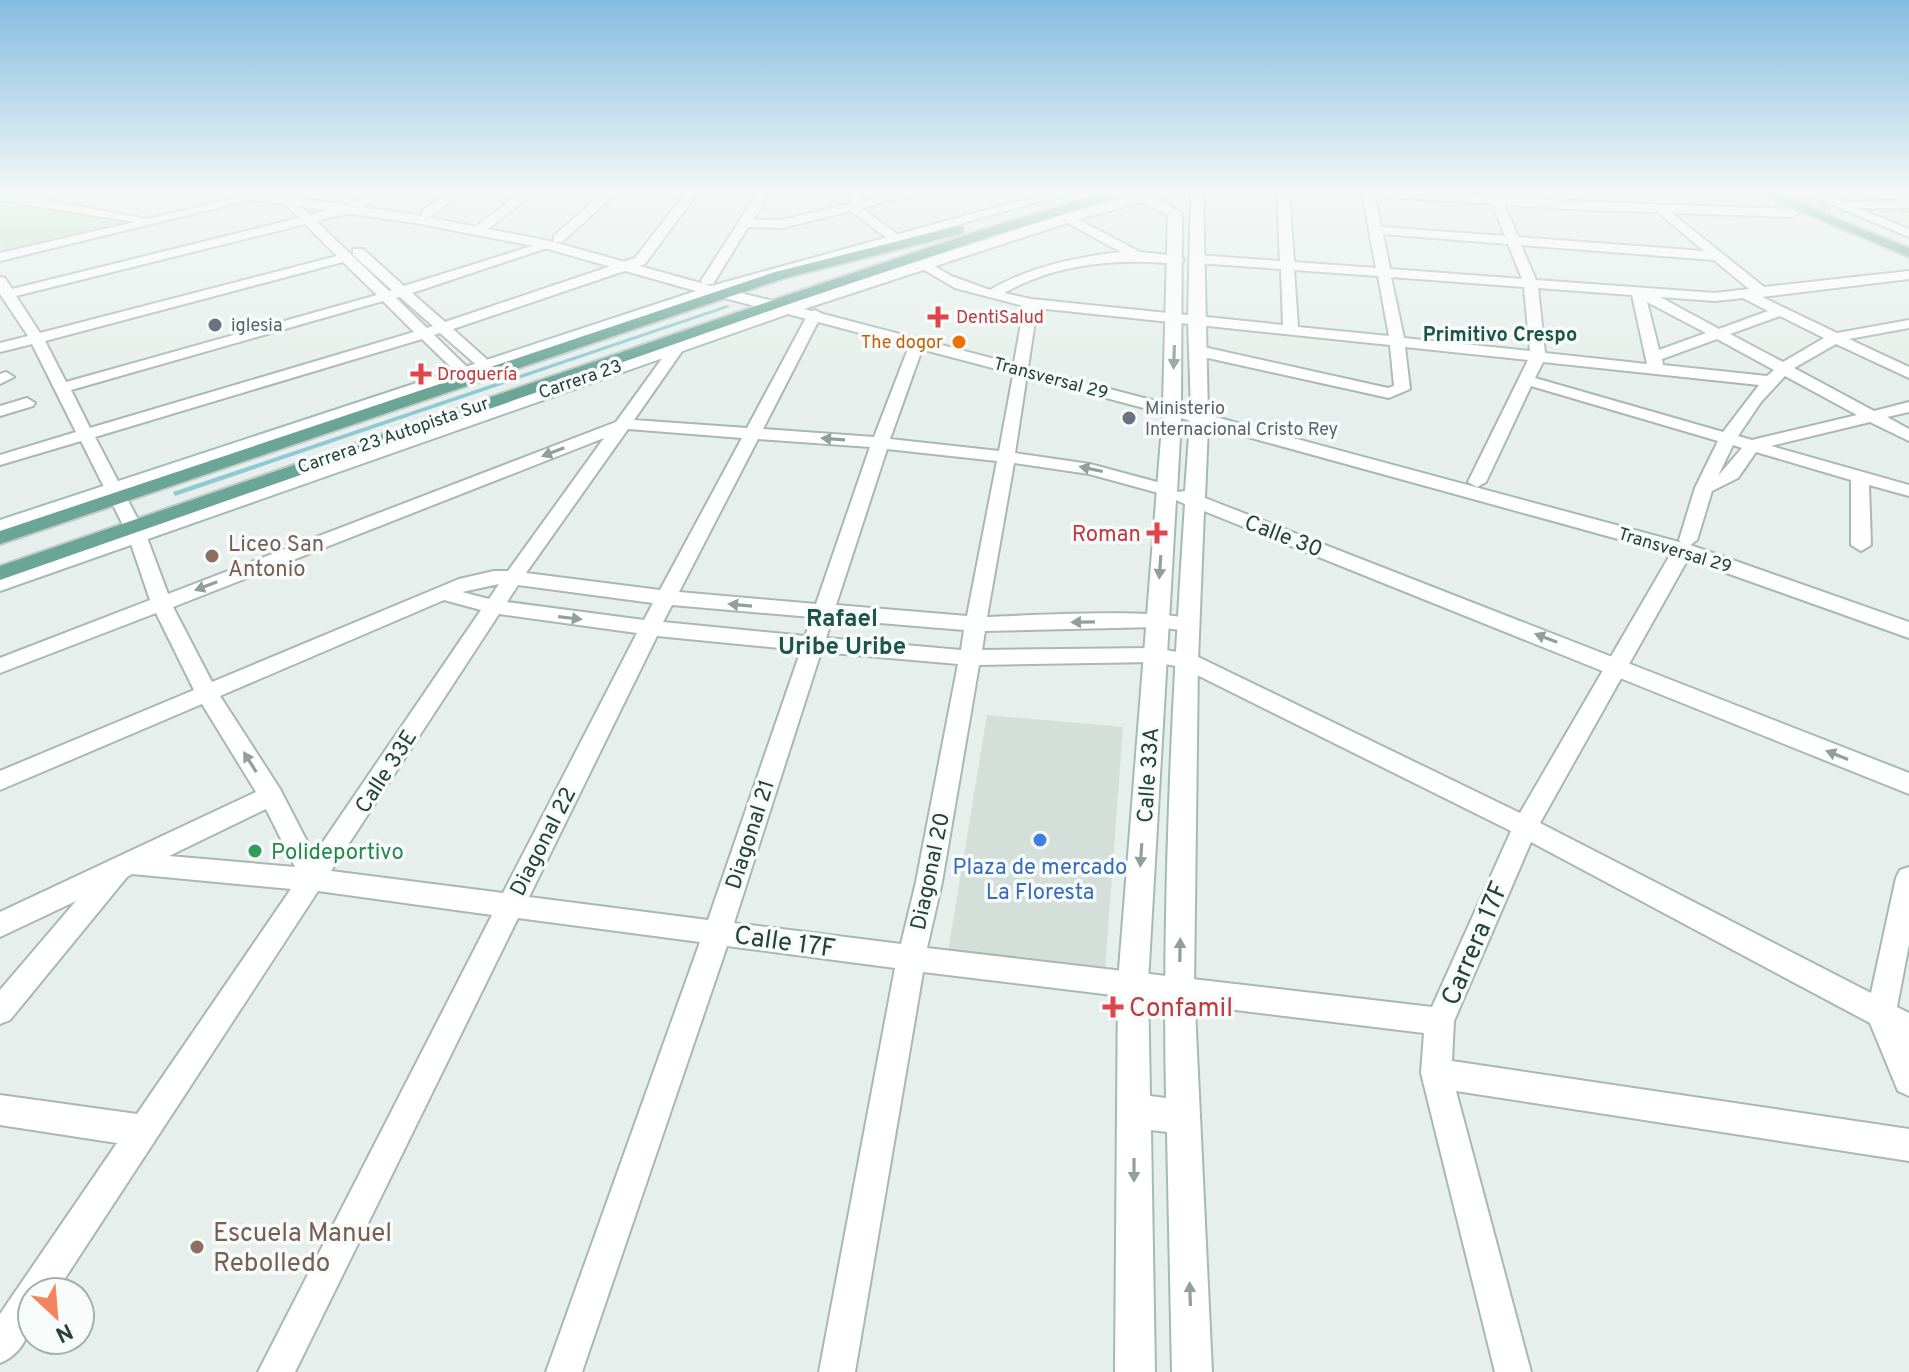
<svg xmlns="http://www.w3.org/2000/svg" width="1909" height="1372" font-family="Overpass,sans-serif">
	<rect width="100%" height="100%" fill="#e6efeb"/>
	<path fill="#d4dfda" d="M987 715 1123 727 1105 970 948 952Z"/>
	<path fill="#bfe0c8" d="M0 198 130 220 4 251 0 245Z"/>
	<path fill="#8ec9d4" d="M727 305 730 307 175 496 173 492Z"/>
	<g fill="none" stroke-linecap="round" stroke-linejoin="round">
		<path stroke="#bfccc8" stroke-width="14" stroke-dasharray="14 7" stroke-linecap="butt" d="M1775 206H1909"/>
		<path stroke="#bfccc8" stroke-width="14" stroke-dasharray="14 7" stroke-linecap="butt" d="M1105 197 1125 192"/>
		<g stroke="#a8b8b2" stroke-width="4">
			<g id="street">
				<path d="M0 192 147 219 262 192H283L0 261V253L135 222 0 200Z"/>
				<path d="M373 192H388L354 212 316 221 389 291 392 290 353 255V249H363L404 286 545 242 556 245 412 293 445 322 635 258 686 192H698L645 264 453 329 491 363V369H481L440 333 434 335 470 370V376H460L422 339 95 437 146 535 168 594 616 422 682 331 687 330 694 334 634 420 747 428 808 314 815 310 822 314 763 429 874 437 911 341 918 337 925 341 890 439 999 451 1014 370 1018 366 1014 363 1024 306 955 288 914 264 926 261 951 276 990 290C1029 267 1076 257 1121 252L1064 221V215L1068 214 1140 252 1177 256 1184 260 1177 264C1118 258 1057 263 1004 293L1031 299 1283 325 1281 269 1197 263 1190 259 1197 255 1280 261 1277 192H1289L1294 262 1376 268 1362 192H1374L1381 227 1505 236 1491 200 1497 196 1503 200 1518 237 1704 251 1660 214V208L1664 207 1764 287 1909 271V279L1762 297 1837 333 1909 320V328L1849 339 1909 367V378L1836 344 1794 368 1874 411 1909 402V412L1887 417 1909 429V441L1870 422 1771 446 1909 485V496L1869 485 1871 545 1861 551 1851 545V480L1756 452 1738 478 1712 491 1697 540 1689 546 1693 550 1540 823 1871 993 1896 878 1900 870 1909 867V944L1897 1007 1909 1013V1096L1898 1091 1870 1023 1531 842 1454 1021 1452 1061 1909 1129V1161L1456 1091 1531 1372H1495L1421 1073 1424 1033 923 972 855 1372H819L895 968 727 946 582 1372H546L700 942 518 918 295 1372H258L492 915 318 891 56 1292H32C32 1321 31 1350 0 1363V1314L117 1143 0 1125V1095L137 1114 291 889 132 874 127 877 10 1020 0 1024V990L76 901 0 937V912L256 792 202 704 0 790V771L194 690 156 613 0 673V658L150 600 128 535 81 441 0 465V455L76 432 32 344 0 352V343L28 336 0 294V277L5 278 12 289 299 218 281 200 287 196 310 215 346 206ZM305 224 337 256 40 333 16 296ZM1383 234 1508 244 1522 279 1390 269ZM1521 245 1714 260 1749 289 1715 293 1536 280ZM343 262 377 295 66 382 45 341ZM1294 270 1378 276 1389 336 1298 327ZM1391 277 1524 287 1530 351 1404 338ZM1538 288 1632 295 1647 364 1545 353ZM400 297 433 326 427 328 396 298ZM1660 297 1715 301 1743 298 1768 311 1719 329ZM383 301 414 332 90 428 71 390ZM1647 302 1706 333 1659 350ZM1037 308 1390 345 1394 386 1388 388 1199 346 1191 351 1199 356 1389 398 1410 389 1405 347 1528 360 1468 482 1477 487 1486 482 1531 386 1718 441 1695 488 1679 540 1682 544 1673 550 1520 813 1194 655 1154 648 982 650 985 631 1156 627 1189 631 1199 624C1186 606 1018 616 987 617L1014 463 1089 474 1166 495 1175 490 1172 486 1090 464 1015 453ZM1780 316 1824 338 1783 362 1730 334ZM1717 339 1774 370 1767 376 1663 365 1662 359ZM1543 362 1759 385 1723 432 1535 378ZM1785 376 1857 415 1752 440 1738 436 1761 402ZM628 429 742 438 660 590 526 573ZM604 438 508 571H494L459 579 212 682 173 607ZM758 439 870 447 816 604 679 592ZM1733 445 1742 448 1718 476ZM887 449 997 461 967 616 836 605ZM499 584 489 599 462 592ZM518 585 653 603 644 620 507 602ZM444 600 481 610 314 855 280 789 220 696ZM672 605 812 617 805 636 663 622ZM499 614 637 633 503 893 331 871ZM832 619 964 630 961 650 826 638ZM657 636 801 650 708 920 529 897ZM821 652 958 664 916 882 901 944 734 923ZM1154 662 1181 667 1511 831 1432 1007 927 948 942 882 979 665ZM266 809 295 867 169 856Z"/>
				<path d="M449 192H463L430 217H422V211Z"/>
				<path d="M522 192H536L483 233H475V227Z"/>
				<path d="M604 192H617L562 242H554V236Z"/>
				<path d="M758 192H770L753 220H782L848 204 853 194 857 193 863 197 861 201 899 192H920L862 208 897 234V240H889L851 211 782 228 748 227 713 284H703L701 281Z"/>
				<path d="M1802 192H1819L1845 203 1909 200V208H1857L1909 229V237Z"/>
				<path d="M6 372 14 377 0 384V374Z"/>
				<path d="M27 398 35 403 33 406 0 416V406Z"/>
			</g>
		</g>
		<g stroke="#a4bbb3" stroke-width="4">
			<g id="secondary">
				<path d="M220 192H254L416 215 550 241 711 286 1051 192H1072L728 290 786 304 1063 215 1142 193 1172 192 1156 199 1182 213 1181 407 1191 410 1188 320 1191 192H1203L1208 415 1690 545 1909 622V638L1676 555 1208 426 1205 498 1909 773V794L1204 511 1198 660 1194 988 1212 1372H1172L1167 1132 1151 1130 1155 1372H1115L1118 982 1163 413 788 314 0 591V576L770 310 713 295 0 533V520L696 291 548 249 416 223 226 196ZM1142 202 1168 215 1163 403 804 309 1073 221ZM1181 418 1190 421 1185 491 1177 492ZM1176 500 1185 504C1172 701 1162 900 1166 1098L1150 1096 1148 982Z"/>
				<path d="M1363 192H1431L1588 202 1791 209 1798 213 1791 217 1588 210 1369 196Z"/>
			</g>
		</g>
		<g stroke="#c2cac8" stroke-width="4">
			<g id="primary">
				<path d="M1755 192H1772L1909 248V257Z"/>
				<path d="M1105 193 1110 194V200L991 236 792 303 0 580V566L782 297 981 230Z"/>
				<path d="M958 226 963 227V233L785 278 0 544V531L775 272Z"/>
			</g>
		</g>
		<use href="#street" fill="#fff" fill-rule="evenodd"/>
		<use href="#secondary" fill="#fff" fill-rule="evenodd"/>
		<use href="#primary" fill="#6aa596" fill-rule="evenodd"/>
	</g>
	<defs><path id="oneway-solid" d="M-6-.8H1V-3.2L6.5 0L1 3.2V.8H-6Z" transform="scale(2)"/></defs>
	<g fill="#92a09c">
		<use href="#oneway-solid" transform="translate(1174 357) rotate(92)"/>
		<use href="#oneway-solid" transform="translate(833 439) rotate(-176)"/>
		<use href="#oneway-solid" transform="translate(553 452) rotate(159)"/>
		<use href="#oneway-solid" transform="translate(1091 469) rotate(-168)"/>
		<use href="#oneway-solid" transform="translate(1160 567) rotate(94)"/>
		<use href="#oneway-solid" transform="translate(206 586) rotate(159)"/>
		<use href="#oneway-solid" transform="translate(740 605) rotate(-175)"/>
		<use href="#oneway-solid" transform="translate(570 618) rotate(7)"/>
		<use href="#oneway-solid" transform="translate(1083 622) rotate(179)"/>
		<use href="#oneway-solid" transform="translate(1546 638) rotate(-159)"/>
		<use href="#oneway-solid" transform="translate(1837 755) rotate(-158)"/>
		<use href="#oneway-solid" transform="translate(250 762) rotate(-122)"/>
		<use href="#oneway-solid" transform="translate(1141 855) rotate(94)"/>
		<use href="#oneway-solid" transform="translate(1180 950) rotate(-89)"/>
		<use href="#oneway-solid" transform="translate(1134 1170) rotate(90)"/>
		<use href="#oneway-solid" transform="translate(1190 1294) rotate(-92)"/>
	</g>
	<linearGradient id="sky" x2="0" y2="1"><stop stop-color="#84bce0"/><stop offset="0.5" stop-color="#f4f8f6"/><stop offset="1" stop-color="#f4f8f6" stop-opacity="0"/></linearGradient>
	<rect width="1909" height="384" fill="url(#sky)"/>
	<g fill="#e0444e" stroke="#f7fbf9" stroke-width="3">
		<path d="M934 305h8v8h8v8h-8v8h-8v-8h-8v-8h8z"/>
		<path d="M417 362h8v8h8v8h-8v8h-8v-8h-8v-8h8z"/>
		<path d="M1153 521h8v8h8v8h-8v8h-8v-8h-8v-8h8z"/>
		<path d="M1109 995h8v8h8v8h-8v8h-8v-8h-8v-8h8z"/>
	</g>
	<g fill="#6b7280" stroke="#f7fbf9" stroke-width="3">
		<circle cx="215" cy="325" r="8"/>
		<circle cx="1129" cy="418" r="8"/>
	</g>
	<circle fill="#e8710a" stroke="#f7fbf9" stroke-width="3" cx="959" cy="342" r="8"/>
	<g fill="#8d6e63" stroke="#f7fbf9" stroke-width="3">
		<circle cx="212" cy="556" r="8"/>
		<circle cx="197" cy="1247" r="8"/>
	</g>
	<circle fill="#3f7fe0" stroke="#f7fbf9" stroke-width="3" cx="1040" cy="840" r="8"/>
	<circle fill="#2e9e5b" stroke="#f7fbf9" stroke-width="3" cx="255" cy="851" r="8"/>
	<g text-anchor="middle" stroke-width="7" stroke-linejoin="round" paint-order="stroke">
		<g font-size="18" fill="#be3a42" stroke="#f7fbf9" text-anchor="start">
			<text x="956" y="323">DentiSalud</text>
			<text x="437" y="380">Droguería</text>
		</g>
		<g font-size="18" fill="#5b616d" stroke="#f7fbf9" text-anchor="start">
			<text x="231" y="331">iglesia</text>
			<text x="1145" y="414">Ministerio<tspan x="1145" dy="21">Internacional Cristo Rey</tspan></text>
		</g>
		<g font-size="18" fill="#c56008" stroke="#f7fbf9" text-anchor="end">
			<text x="943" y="348">The dogor</text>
		</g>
		<g font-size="18" fill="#24423a" stroke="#f7fbf9">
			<text transform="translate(1051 378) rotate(15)" y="6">Transversal 29</text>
			<text transform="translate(580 379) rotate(-19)" y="6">Carrera 23</text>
			<text transform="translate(393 435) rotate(-19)" y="6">Carrera 23 Autopista Sur</text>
			<text transform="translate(1675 550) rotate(17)" y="6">Transversal 29</text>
		</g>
		<g font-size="20" font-weight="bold" fill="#1f5548" stroke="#f7fbf9">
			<text x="1500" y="341">Primitivo Crespo</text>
		</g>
		<g font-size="22" fill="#be3a42" stroke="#f7fbf9" text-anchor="end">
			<text x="1141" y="541">Roman</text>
		</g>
		<g font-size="22" fill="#24423a" stroke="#f7fbf9">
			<text transform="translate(1284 535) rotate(21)" y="8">Calle 30</text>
			<text transform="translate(385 771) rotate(-57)" y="8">Calle 33E</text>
			<text transform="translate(1147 775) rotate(-86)" y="8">Calle 33A</text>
			<text transform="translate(749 834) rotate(-72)" y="8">Diagonal 21</text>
			<text transform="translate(542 841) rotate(-63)" y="8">Diagonal 22</text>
			<text transform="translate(929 871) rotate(-78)" y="8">Diagonal 20</text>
		</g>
		<g font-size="22" fill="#785e54" stroke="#f7fbf9" text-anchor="start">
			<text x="228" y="551">Liceo San<tspan x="228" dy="25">Antonio</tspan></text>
		</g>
		<g font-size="22" fill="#27864d" stroke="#f7fbf9" text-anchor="start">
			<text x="271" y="859">Polideportivo</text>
		</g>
		<g font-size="22" fill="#366cbe" stroke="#f7fbf9">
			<text x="1040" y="874">Plaza de mercado<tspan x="1040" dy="25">La Floresta</tspan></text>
		</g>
		<g font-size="24" font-weight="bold" fill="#1f5548" stroke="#f7fbf9">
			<text x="842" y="626">Rafael<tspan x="842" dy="28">Uribe Uribe</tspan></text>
		</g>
		<g font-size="26" fill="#24423a" stroke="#f7fbf9">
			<text transform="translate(785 941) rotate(8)" y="9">Calle 17F</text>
			<text transform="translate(1474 943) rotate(-67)" y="9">Carrera 17F</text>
		</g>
		<g font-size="26" fill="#be3a42" stroke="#f7fbf9" text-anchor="start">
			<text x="1129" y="1016">Confamil</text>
		</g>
		<g font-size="26" fill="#785e54" stroke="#f7fbf9" text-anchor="start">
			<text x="213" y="1241">Escuela Manuel<tspan x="213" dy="30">Rebolledo</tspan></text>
		</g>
	</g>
	<g transform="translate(56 1316) rotate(154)"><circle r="38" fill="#f7fbf9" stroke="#a3b1ad" stroke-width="2"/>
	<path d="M0-6L14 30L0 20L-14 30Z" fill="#f4845f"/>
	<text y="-12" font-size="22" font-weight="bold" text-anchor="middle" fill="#24423a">N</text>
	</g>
</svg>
